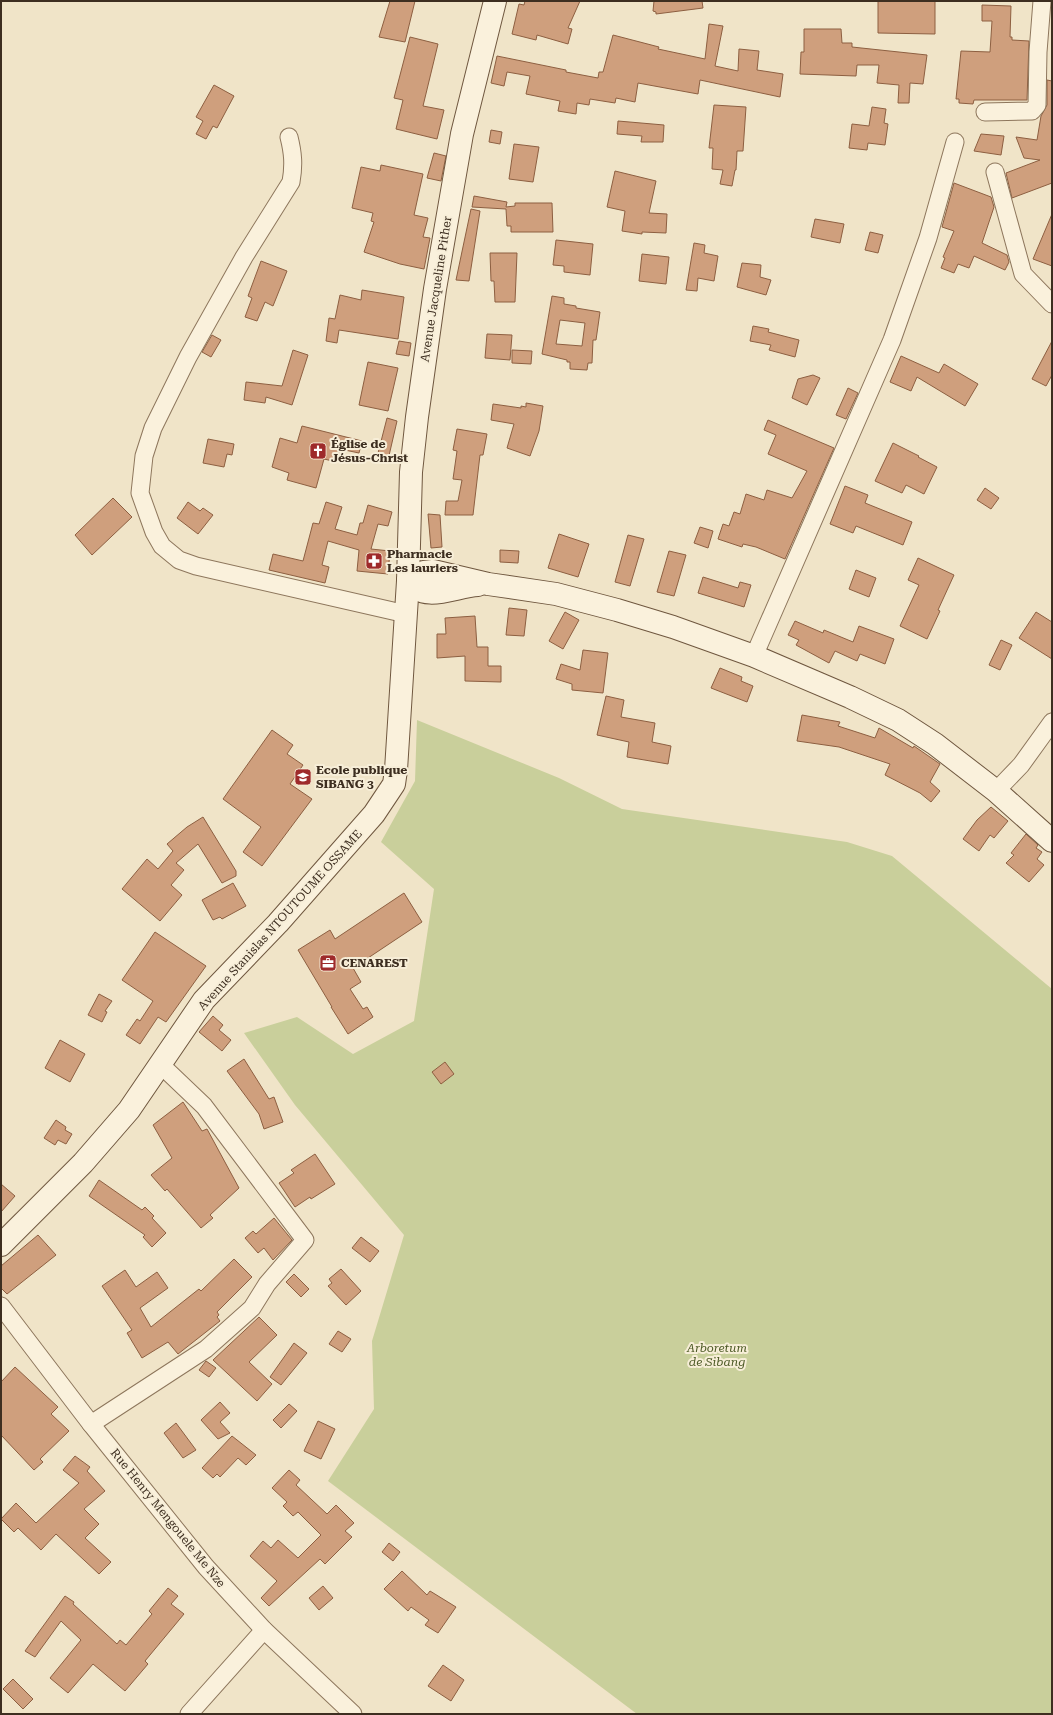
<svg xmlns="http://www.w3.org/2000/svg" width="1053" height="1715" font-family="'Roboto Serif',serif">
	<rect width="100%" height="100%" fill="#f0e4c8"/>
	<path fill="#c9cf9b" d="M417 720 559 778 622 809 847 842 892 856 1052 989V1714H637L328 1481 374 1409 372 1341 404 1235 295 1105 244 1033 297 1017 353 1054 414 1021 434 889 381 842 415 781Z"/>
	<g fill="#cf9f7d" stroke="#8d5f41" fill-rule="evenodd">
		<path d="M390 1H415L405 42 379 37Z"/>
		<path d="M525 1H580L568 28 572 29 568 44 537 35 536 40 512 34 519 4 524 5Z"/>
		<path d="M654 1H702L703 8 656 14V12L653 11Z"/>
		<path d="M878 1H935V34L878 33Z"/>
		<path d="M982 5 1011 6 1010 37H1012V40L1029 41 1027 100H974L973 104 959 103V99H956L961 51 990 52 992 21H982Z"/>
		<path d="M709 24 723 26 715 66 738 71 739 49 759 51 757 70 783 74 780 97 700 80 698 94 638 83 635 102 616 98 615 103 590 99 589 105 577 103 576 114 558 111 560 101 526 94 530 76 507 72 504 86 491 83 497 56 566 70V72L598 78 599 72H603L613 35 659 47 658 49 705 59Z"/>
		<path d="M804 29H841L842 43H852V47L927 55 923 84 910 83 909 103H898L899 85 877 83 879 65H857L856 76 800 74 801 52H804Z"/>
		<path d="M410 37 438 44 423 106 444 110 437 139 396 129 403 100 394 98Z"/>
		<path d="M1047 80 1052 81V183L1012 198 1006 173 1040 160 1024 158 1016 137 1037 140 1041 116 1047 105Z"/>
		<path d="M214 85 234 96 217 128 213 126 206 139 196 134 203 121 196 117Z"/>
		<path d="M714 105 746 107 743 151H737L736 170H735L732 186 720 184 723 170 712 169 713 148H709Z"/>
		<path d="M872 107 886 109 884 123 888 124 885 145 868 143 867 150 849 148 852 124 869 126Z"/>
		<path d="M618 121 664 125 663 142H641L642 136 617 134Z"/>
		<path d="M491 130 502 132 500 144 489 142Z"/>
		<path d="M981 134 1004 136 1001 155 974 151Z"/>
		<path d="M514 144 539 147 533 182 509 179Z"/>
		<path d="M434 153 446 156 441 181 427 178Z"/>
		<path d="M381 165 423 174 414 215 428 218 423 237 430 238 424 269 400 264 364 252 374 222 371 221 373 213 352 208 361 167 380 171Z"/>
		<path d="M615 171 656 181 649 213 667 214 666 233 642 232V234L622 231 625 211 607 207Z"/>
		<path d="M954 183 991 197 994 207 982 243 1007 255 1009 262 1005 270 974 256 969 268 958 264 954 273 941 268 945 258 943 257 954 231 942 227Z"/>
		<path d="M474 196 507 202 506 207 515 206V203H552L553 232H511V226H507L506 209 472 207Z"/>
		<path d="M471 209 480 211 469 281 456 280Z"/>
		<path d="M1052 214V266L1033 259Z"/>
		<path d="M815 219 844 224 840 243 811 237Z"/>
		<path d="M870 232 883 235 878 253 865 250Z"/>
		<path d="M556 240 593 244 590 275 564 272V266L553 265Z"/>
		<path d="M694 243 705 245 704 253 718 256 714 281 698 278 697 291 686 290Z"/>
		<path d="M490 253H517L515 302H495L494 281H491Z"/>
		<path d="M642 254 669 257 666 284 639 281Z"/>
		<path d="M261 261 287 271 273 306 265 302 257 321 245 317 252 298 248 296Z"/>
		<path d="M742 263 761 265 760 277 771 280 766 295 737 287Z"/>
		<path d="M362 290 404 297 398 339 339 330 337 343 326 341 329 318 335 319 340 295 361 300Z"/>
		<path d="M552 296 564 298V304L576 306V308L600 312 596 340H593L592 363H588L587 370 570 369V362H567V360L542 354ZM560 320 585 323 582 346 556 344Z"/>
		<path d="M753 326 769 329 768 332 799 340 795 357 769 350 771 345 750 341Z"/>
		<path d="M487 334 512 335 510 360 485 358Z"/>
		<path d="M212 335 221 340 211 357 202 352Z"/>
		<path d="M399 341 411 343 409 356 396 354Z"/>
		<path d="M1052 341V375L1046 386 1032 379Z"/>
		<path d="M293 350 308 355 292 405 266 397 265 403 244 400 246 382 282 386Z"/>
		<path d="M512 350 532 351 531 364 512 363Z"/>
		<path d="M901 356 939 373 944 364 978 384 965 406 917 377 911 391 890 382Z"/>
		<path d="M368 362 398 368 388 411 359 405Z"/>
		<path d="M813 375 820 378 807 405 792 398 798 379Z"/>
		<path d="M848 388 858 393 846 419 836 415Z"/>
		<path d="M526 403 543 406 539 431 530 456 507 448 514 424 491 420 493 404 521 408V406L526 407Z"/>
		<path d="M387 418 397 421 388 460 377 457Z"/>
		<path d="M768 420 834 448 785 559 756 547 743 544 742 547 718 539 723 524 729 526 734 512 740 514 746 494 764 500 767 490 792 498 807 471 768 454 776 435 764 430Z"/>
		<path d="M302 426 362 441 359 453 340 449 337 462 324 459 316 488 287 480 289 473 272 467 280 438 297 443Z"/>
		<path d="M457 429 487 434 483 455H480L473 515H445L446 501H458L462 480 453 479 457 451 453 450Z"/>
		<path d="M208 439 234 444 232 455 227 454 224 467 203 463Z"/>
		<path d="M893 443 919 456 918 457 937 467 924 494 906 485 902 493 875 481Z"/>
		<path d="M845 486 868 495 865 503 912 522 903 545 856 526 853 533 830 524Z"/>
		<path d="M985 488 999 498 991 509 977 500Z"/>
		<path d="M113 498 132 517 92 555 75 535Z"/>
		<path d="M188 502 200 511 203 508 213 515 198 534 177 518Z"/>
		<path d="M326 502 342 507 335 529 357 535 360 523H363L368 505 392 512 388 526 378 524 371 549 390 551 388 574 357 571 359 550 328 541 322 565 329 567 325 583 269 570 273 554 303 561 313 523 319 524Z"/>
		<path d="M428 514 440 515 442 547 431 548Z"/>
		<path d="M700 527 713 531 708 548 694 543Z"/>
		<path d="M559 534 589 544 578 577 548 568Z"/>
		<path d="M628 535 644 539 630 586 615 582Z"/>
		<path d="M500 550 519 551 518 563 500 562Z"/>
		<path d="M669 551 686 555 674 596 657 592Z"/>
		<path d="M918 558 954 575 938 610 940 611 927 639 900 626 919 585 908 580Z"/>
		<path d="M856 570 876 578 869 597 849 589Z"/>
		<path d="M703 577 738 588 740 582 751 585 744 607 698 593Z"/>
		<path d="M509 608 527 610 524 636 506 635Z"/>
		<path d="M565 612 579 620 563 649 549 641Z"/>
		<path d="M1036 612 1052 622V659L1019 638Z"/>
		<path d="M475 616 477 647H488V666H501V682L465 681V656L437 658V634H446L445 618Z"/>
		<path d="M795 621 823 633 824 630 853 642 859 626 894 639 885 664 860 654 857 661 835 651 829 663 796 645 799 640 788 635Z"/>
		<path d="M1001 640 1012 645 1000 670 989 665Z"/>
		<path d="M583 650 608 653 603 693 572 690V684L556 679 561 664 580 670Z"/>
		<path d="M720 668 742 677 741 681 753 686 747 702 711 688Z"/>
		<path d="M606 696 624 700 621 717 655 723 652 742 671 746 668 764 627 757 629 742 597 735Z"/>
		<path d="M802 715 840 722 838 726 875 738 879 728 913 748 914 746 940 764 930 782 940 791 931 802 920 793 885 775 890 764 839 747 797 741Z"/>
		<path d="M272 730 293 745 287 754 303 765 290 784 312 799 262 866 243 852 261 827 223 799Z"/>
		<path d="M991 807 1008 821 994 838 990 835 979 851 963 839 977 820Z"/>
		<path d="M203 817 236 871V876L222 883 198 844 176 863 184 870 171 885 182 895 160 921 122 889 147 859 158 869 173 851 167 844 187 827Z"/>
		<path d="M1026 834 1038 845 1036 848 1042 852 1037 859 1044 865 1029 882 1006 863 1014 855 1011 853Z"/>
		<path d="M233 883 246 906 222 919 220 917 213 920 202 900Z"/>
		<path d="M404 893 422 922 353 968 361 982 350 989 363 1009 367 1007 373 1017 348 1034 331 1007H332L298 950 330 930 335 939Z"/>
		<path d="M155 932 206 966 166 1022 158 1017 140 1044 126 1035 137 1019 140 1021 153 1001 122 980Z"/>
		<path d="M99 994 112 1001 105 1011 107 1012 102 1022 88 1015Z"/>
		<path d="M213 1016 223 1025 219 1030 231 1040 222 1051 199 1032Z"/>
		<path d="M60 1040 85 1054 70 1082 45 1068Z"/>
		<path d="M244 1059 269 1099 274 1097 283 1122 264 1129 259 1114 227 1071Z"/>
		<path d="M445 1062 454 1074 441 1084 432 1072Z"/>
		<path d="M183 1102 202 1131 207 1129 239 1188 210 1215 213 1218 201 1228 167 1189 165 1191 151 1175 172 1158 153 1125Z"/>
		<path d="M56 1120 66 1127 65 1130 72 1134 66 1144 58 1140 55 1145 44 1138Z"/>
		<path d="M315 1154 335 1184 311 1199 310 1197 295 1207 279 1183 294 1173 291 1170Z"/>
		<path d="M99 1180 142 1210 145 1207 154 1216 152 1218 166 1233 152 1247 143 1237 145 1235 89 1196Z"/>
		<path d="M1 1184 15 1196 1 1212Z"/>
		<path d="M274 1218 292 1240 273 1260 264 1248 258 1253 245 1238 253 1231 256 1234Z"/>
		<path d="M38 1235 56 1255 7 1294 1 1288V1266Z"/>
		<path d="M361 1237 379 1251 370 1262 352 1248Z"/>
		<path d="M234 1259 252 1277 217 1312 219 1315 217 1317 220 1321 178 1354 168 1342 142 1358 127 1333 132 1330 102 1286 125 1270 136 1287 157 1272 168 1288 140 1308 151 1327 199 1289 201 1291Z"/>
		<path d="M341 1269 361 1291 346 1305 328 1286 332 1283 329 1279Z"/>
		<path d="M294 1274 309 1289 301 1297 286 1282Z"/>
		<path d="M259 1317 277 1335 249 1362 272 1384 257 1401 213 1360Z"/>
		<path d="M338 1331 351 1339 342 1352 329 1344Z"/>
		<path d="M294 1343 307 1353 281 1385 270 1377Z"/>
		<path d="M206 1361 216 1368 209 1377 199 1370Z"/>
		<path d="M15 1367 58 1407 51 1414 69 1431 40 1459 43 1462 34 1470 1 1435V1382Z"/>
		<path d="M220 1402 230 1413 220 1422 230 1433 218 1439 201 1420Z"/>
		<path d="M289 1404 297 1411 281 1428 273 1420Z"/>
		<path d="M318 1421 335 1429 321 1459 304 1451Z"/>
		<path d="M176 1423 196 1450 183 1458 164 1433Z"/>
		<path d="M232 1436 256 1455 246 1465 238 1458 220 1477 217 1474 213 1478 202 1468Z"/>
		<path d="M75 1456 90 1467 87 1471 105 1491 84 1509 99 1524 85 1538 111 1562 99 1574 56 1534 41 1550 18 1528 14 1532 1 1519 16 1503 36 1523 79 1483 63 1470Z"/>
		<path d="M289 1470 300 1480 296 1485 327 1514 336 1505 354 1523 345 1531 352 1537 325 1564 320 1559 269 1606 261 1598 277 1581 250 1556 263 1541 271 1548 278 1540 298 1558 321 1535 298 1512 293 1516 283 1506 287 1502 272 1488Z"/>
		<path d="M389 1543 400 1552 393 1561 382 1552Z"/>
		<path d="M402 1571 427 1595 430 1591 456 1607 438 1633 425 1625 429 1620 411 1607 408 1611 384 1589Z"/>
		<path d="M323 1586 333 1598 319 1610 309 1598Z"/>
		<path d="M168 1588 178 1596 171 1604 184 1614 145 1661 148 1664 125 1691 93 1664 68 1693 50 1678 81 1640 61 1621 35 1657 25 1651 65 1596 74 1602 73 1604 117 1644 120 1640 126 1645 152 1614 149 1611Z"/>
		<path d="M443 1665 464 1680 451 1701 428 1686Z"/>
		<path d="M13 1679 33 1699 23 1709 3 1689Z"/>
	</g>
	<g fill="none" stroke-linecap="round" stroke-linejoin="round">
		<g stroke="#8d765c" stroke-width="19">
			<g id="street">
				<path d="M985 112 1032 111 1037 105 1038 52 1042 1"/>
				<path d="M289 137C293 153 294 165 291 182L244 257 188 357 153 428 144 456 140 493 154 532 162 546 179 560 196 566 406 614"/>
				<path d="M995 172 1023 274 1052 304"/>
				<path d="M754 656 892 340 928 238 955 142"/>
				<path d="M996 791 1021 765 1052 722"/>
				<path d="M1 1306 91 1424 206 1567 264 1630 353 1714"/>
				<path d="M91 1424 206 1349 252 1308 267 1284 305 1240 204 1106 161 1065"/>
				<path d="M189 1714 264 1630"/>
			</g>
		</g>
		<g stroke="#6f573f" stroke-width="24">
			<g id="secondary">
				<path d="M408 581 424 572 433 571 488 584 556 594 617 610 673 627 754 656 850 697 898 720 935 744 996 791 1052 841"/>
				<path d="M408 581C425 604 455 586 478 585"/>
				<path d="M1 1245 83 1163 129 1110 204 1000 278 923 374 814 394 784 396 770 408 581 411 472 417 417 435 289 462 134 495 1"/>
			</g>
		</g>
		<use href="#street" stroke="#faf1dc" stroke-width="17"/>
		<use href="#secondary" stroke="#faf1dc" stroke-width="22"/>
	</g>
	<defs>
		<g id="church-square" transform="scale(0.9)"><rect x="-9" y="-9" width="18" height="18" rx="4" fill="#9e2a2b" stroke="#f7eed8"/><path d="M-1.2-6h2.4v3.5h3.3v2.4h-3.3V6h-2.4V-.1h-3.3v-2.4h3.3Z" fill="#fff"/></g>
		<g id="pharmacy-square" transform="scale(0.9)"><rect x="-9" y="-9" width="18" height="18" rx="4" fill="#9e2a2b" stroke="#f7eed8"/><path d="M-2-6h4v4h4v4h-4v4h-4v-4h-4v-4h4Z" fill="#fff"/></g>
		<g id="school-square" transform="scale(0.9)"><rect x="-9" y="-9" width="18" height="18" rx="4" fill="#9e2a2b" stroke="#f7eed8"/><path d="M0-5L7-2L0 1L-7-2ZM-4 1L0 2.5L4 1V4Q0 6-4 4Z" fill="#fff"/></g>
		<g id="office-square" transform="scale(0.9)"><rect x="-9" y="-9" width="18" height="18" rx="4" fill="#9e2a2b" stroke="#f7eed8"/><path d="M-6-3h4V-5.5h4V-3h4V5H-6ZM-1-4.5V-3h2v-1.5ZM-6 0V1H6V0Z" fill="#fff"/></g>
	</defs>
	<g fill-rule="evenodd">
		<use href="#church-square" x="318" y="451"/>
		<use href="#pharmacy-square" x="374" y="561"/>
		<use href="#school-square" x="303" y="777"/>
		<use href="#office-square" x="328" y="963"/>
	</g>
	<g text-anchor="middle" stroke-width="4" stroke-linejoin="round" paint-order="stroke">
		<g font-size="12" fill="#3d2e20" stroke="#f7eed8">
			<text transform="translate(436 289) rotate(-81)" y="4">Avenue Jacqueline Pither</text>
			<text transform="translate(280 920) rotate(-48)" y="4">Avenue Stanislas NTOUTOUME OSSAME</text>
			<text transform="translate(168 1518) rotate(51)" y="4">Rue Henry Mengouele Me Nze</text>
		</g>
		<g font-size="12" font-weight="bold" fill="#3d2e20" stroke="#f7eed8" text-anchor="start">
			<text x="331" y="448">Église de<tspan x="331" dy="14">Jésus-Christ</tspan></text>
			<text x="387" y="558">Pharmacie<tspan x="387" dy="14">Les lauriers</tspan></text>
			<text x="316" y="774">Ecole publique<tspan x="316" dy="14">SIBANG 3</tspan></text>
			<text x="341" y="967">CENAREST</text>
		</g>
		<g font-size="12" font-style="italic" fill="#4d5a26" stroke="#f7eed8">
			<text x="717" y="1352">Arboretum<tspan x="717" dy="14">de Sibang</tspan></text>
		</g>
	</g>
	<rect width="1053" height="1715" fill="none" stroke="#3d2e20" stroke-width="4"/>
</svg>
